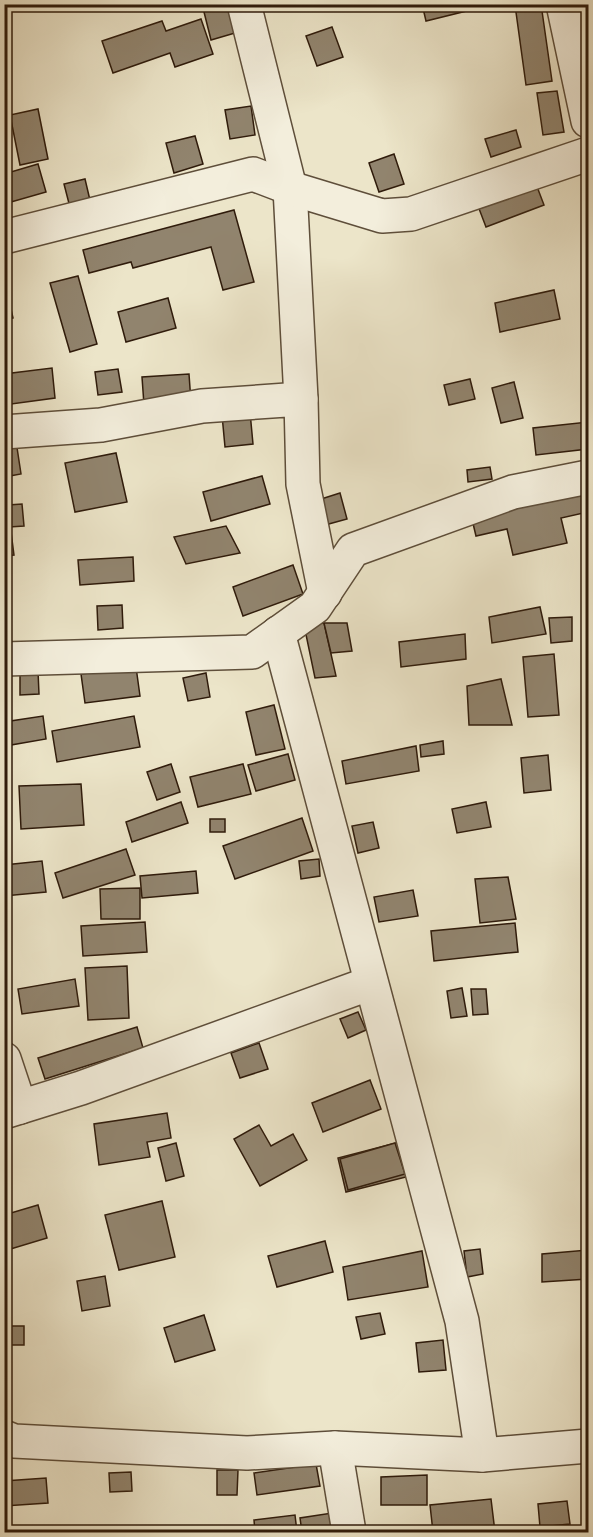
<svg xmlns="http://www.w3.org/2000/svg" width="593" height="1537" font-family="'Sorts Mill Goudy',serif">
	<rect width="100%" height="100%" fill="#ece5c9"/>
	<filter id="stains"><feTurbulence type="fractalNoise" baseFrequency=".00333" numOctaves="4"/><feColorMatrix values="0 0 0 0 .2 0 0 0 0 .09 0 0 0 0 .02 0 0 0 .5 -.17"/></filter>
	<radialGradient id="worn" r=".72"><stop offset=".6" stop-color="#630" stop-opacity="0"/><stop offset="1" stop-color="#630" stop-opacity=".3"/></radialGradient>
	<g fill="#91846e" stroke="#2f1b0b" stroke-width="1.5">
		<path d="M202 4H227L235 33 211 40Z"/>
		<path d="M422 4H495L426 21Z"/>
		<path d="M541 4 552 81 526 85 515 5Z"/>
		<path d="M201 19 213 54 175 67 170 53 113 73 102 41 162 21 166 31Z"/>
		<path d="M332 27 343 57 317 66 306 36Z"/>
		<path d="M4 70 10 93 4 94Z"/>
		<path d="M557 91 564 132 543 135 537 93Z"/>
		<path d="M251 106 255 135 230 139 225 110Z"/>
		<path d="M38 109 48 159 20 165 10 115Z"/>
		<path d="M516 130 521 147 491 157 485 139Z"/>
		<path d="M195 136 203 164 174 173 166 143Z"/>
		<path d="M394 154 404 184 379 192 369 163Z"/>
		<path d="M38 164 46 192 4 204V174Z"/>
		<path d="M85 179 93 213 73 219 64 184Z"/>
		<path d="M536 184 544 205 486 227 478 206Z"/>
		<path d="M234 210 254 282 223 290 211 247 133 268 131 262 89 273 83 250Z"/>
		<path d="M78 276 97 344 70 352 50 283Z"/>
		<path d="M4 280 13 318 4 320Z"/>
		<path d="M554 290 560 319 500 332 495 303Z"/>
		<path d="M168 298 176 328 126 342 118 312Z"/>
		<path d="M52 368 55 398 4 405V374Z"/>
		<path d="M118 369 122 392 98 395 95 372Z"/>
		<path d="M189 374 191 402 144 405 142 377Z"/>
		<path d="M470 379 475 399 449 405 444 385Z"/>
		<path d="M514 382 523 418 501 423 492 388Z"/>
		<path d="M250 412 253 444 225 447 222 415Z"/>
		<path d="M588 422V449L536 455 533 428Z"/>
		<path d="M16 441 21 474 4 477V443Z"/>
		<path d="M116 453 127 502 75 512 65 463Z"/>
		<path d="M490 467 492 479 468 482 467 470Z"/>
		<path d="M262 476 270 504 211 521 203 492Z"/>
		<path d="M585 491 588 512 561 518 567 543 513 555 507 529 476 536 471 515Z"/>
		<path d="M340 493 347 519 325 525 318 500Z"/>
		<path d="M22 504 24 526 9 527 8 505Z"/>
		<path d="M226 526 240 553 186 564 174 537Z"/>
		<path d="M4 532H11L14 555 4 556Z"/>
		<path d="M133 557 134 581 80 585 78 560Z"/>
		<path d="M293 565 303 594 243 616 233 587Z"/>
		<path d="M122 605 123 628 98 630 97 606Z"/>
		<path d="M540 607 546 634 492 643 489 617Z"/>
		<path d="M572 617V641L551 643 549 618Z"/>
		<path d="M324 623 336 676 315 678 304 625Z"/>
		<path d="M324 623H347L352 651 331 653Z"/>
		<path d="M465 634 466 659 401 667 399 642Z"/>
		<path d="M554 654 559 715 528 717 523 657Z"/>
		<path d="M136 667 140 696 85 703 81 674Z"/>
		<path d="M38 671 39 694 20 695V672Z"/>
		<path d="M206 673 210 697 188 701 183 678Z"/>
		<path d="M501 679 512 725H469L467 686Z"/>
		<path d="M274 705 285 749 256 755 246 712Z"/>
		<path d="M43 716 46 739 5 746 4 722Z"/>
		<path d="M134 716 140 747 57 762 52 731Z"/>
		<path d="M443 741 444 754 421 757 420 745Z"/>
		<path d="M416 746 419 771 346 784 342 761Z"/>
		<path d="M4 751H8L9 781H4Z"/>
		<path d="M288 754 295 780 256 791 248 765Z"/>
		<path d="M548 755 551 790 524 793 521 758Z"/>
		<path d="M171 764 180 792 157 800 147 772Z"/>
		<path d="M243 764 251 794 198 807 190 777Z"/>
		<path d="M81 784 84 825 21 829 19 786Z"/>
		<path d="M181 802 188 823 132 842 126 822Z"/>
		<path d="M486 802 491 827 457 833 452 809Z"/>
		<path d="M302 818 313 851 235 879 223 846Z"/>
		<rect x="210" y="819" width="15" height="13"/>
		<path d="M373 822 379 848 358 853 352 826Z"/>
		<path d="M126 849 135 875 63 898 55 873Z"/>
		<path d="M319 859 320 876 301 879 299 861Z"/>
		<path d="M42 861 46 892 4 896V865Z"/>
		<path d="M196 871 198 893 142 898 140 876Z"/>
		<path d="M508 877 516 919 480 923 475 879Z"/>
		<path d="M140 888V919H101L100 889Z"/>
		<path d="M413 890 418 916 379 922 374 897Z"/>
		<path d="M145 922 147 952 83 956 81 926Z"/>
		<path d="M515 923 518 952 434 961 431 931Z"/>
		<path d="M127 966 129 1018 88 1020 85 968Z"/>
		<path d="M75 979 79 1006 22 1014 18 989Z"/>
		<path d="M462 988 467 1016 451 1018 447 991Z"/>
		<path d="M471 989H486L488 1014 473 1015Z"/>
		<path d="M358 1012 366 1030 348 1038 340 1019Z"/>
		<path d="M137 1027 143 1048 45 1079 38 1058Z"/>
		<path d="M259 1043 268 1069 240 1078 231 1053Z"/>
		<path d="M370 1080 381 1109 323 1132 312 1103Z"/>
		<path d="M167 1113 171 1138 147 1142 150 1157 99 1165 94 1124Z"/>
		<path d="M259 1125 271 1146 293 1134 307 1160 260 1186 234 1139Z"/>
		<path d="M404 1141 410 1176 346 1192 338 1158Z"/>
		<path d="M176 1143 184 1176 166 1181 158 1148Z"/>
		<path d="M395 1143 405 1174 348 1190 340 1159Z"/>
		<path d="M162 1201 175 1257 119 1270 105 1215Z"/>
		<path d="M38 1205 47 1238 4 1251V1215Z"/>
		<path d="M325 1241 333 1272 277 1287 268 1256Z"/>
		<path d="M480 1249 483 1274 467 1277 464 1251Z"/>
		<path d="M588 1250V1279L542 1282V1254Z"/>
		<path d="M422 1251 428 1287 348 1300 343 1267Z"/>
		<path d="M105 1276 110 1306 82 1311 77 1281Z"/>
		<path d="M585 1286H588V1340Z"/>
		<path d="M380 1313 385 1334 361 1339 356 1317Z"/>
		<path d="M204 1315 215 1350 175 1362 164 1328Z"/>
		<rect x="4" y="1326" width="20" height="19"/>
		<path d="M443 1340 446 1370 419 1372 416 1343Z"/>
		<path d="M316 1464 320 1486 257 1495 254 1473Z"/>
		<path d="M217 1470H238L237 1495H217Z"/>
		<path d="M131 1472 132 1491 110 1492 109 1473Z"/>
		<path d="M427 1475V1505H381V1477Z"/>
		<path d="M46 1478 48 1503 4 1506V1481Z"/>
		<path d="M491 1499 495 1532H433L430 1505Z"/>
		<path d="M567 1501 570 1524 540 1527 538 1504Z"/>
		<path d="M332 1513 335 1532H302L300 1518Z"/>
		<path d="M295 1515 297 1532H255L254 1520Z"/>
		<path d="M59 1527 60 1532H34Z"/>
	</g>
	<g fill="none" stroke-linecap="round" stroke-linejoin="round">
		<g stroke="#5e4e3a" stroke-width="36">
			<g id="minor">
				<path d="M244 4 290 188 301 399"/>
				<path d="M563 4 588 121"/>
				<path d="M4 237 253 174 290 188 382 216 411 214 588 154"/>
				<path d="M4 432 101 425 202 406 301 399 303 484 325 593"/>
				<path d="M278 633 462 1321 482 1455"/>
				<path d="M4 659 252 652 315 607 353 550 513 492 588 477"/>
				<path d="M4 1059 20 1107"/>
				<path d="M4 1112 81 1088 371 983"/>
				<path d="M4 1437 14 1441 247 1453 335 1448 482 1455 588 1446"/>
				<path d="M335 1448 349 1532"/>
			</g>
		</g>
		<use href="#minor" stroke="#f3eedc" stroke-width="33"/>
	</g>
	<rect width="593" height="1537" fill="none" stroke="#ece5c9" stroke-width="24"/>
	<rect x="6" y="6" width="581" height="1525" fill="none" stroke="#2f1b0b" stroke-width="3"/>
	<rect x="12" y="12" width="569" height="1513" fill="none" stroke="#2f1b0b" stroke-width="1.5"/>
	<rect width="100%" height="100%" filter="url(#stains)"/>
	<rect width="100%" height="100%" fill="url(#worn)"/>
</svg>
